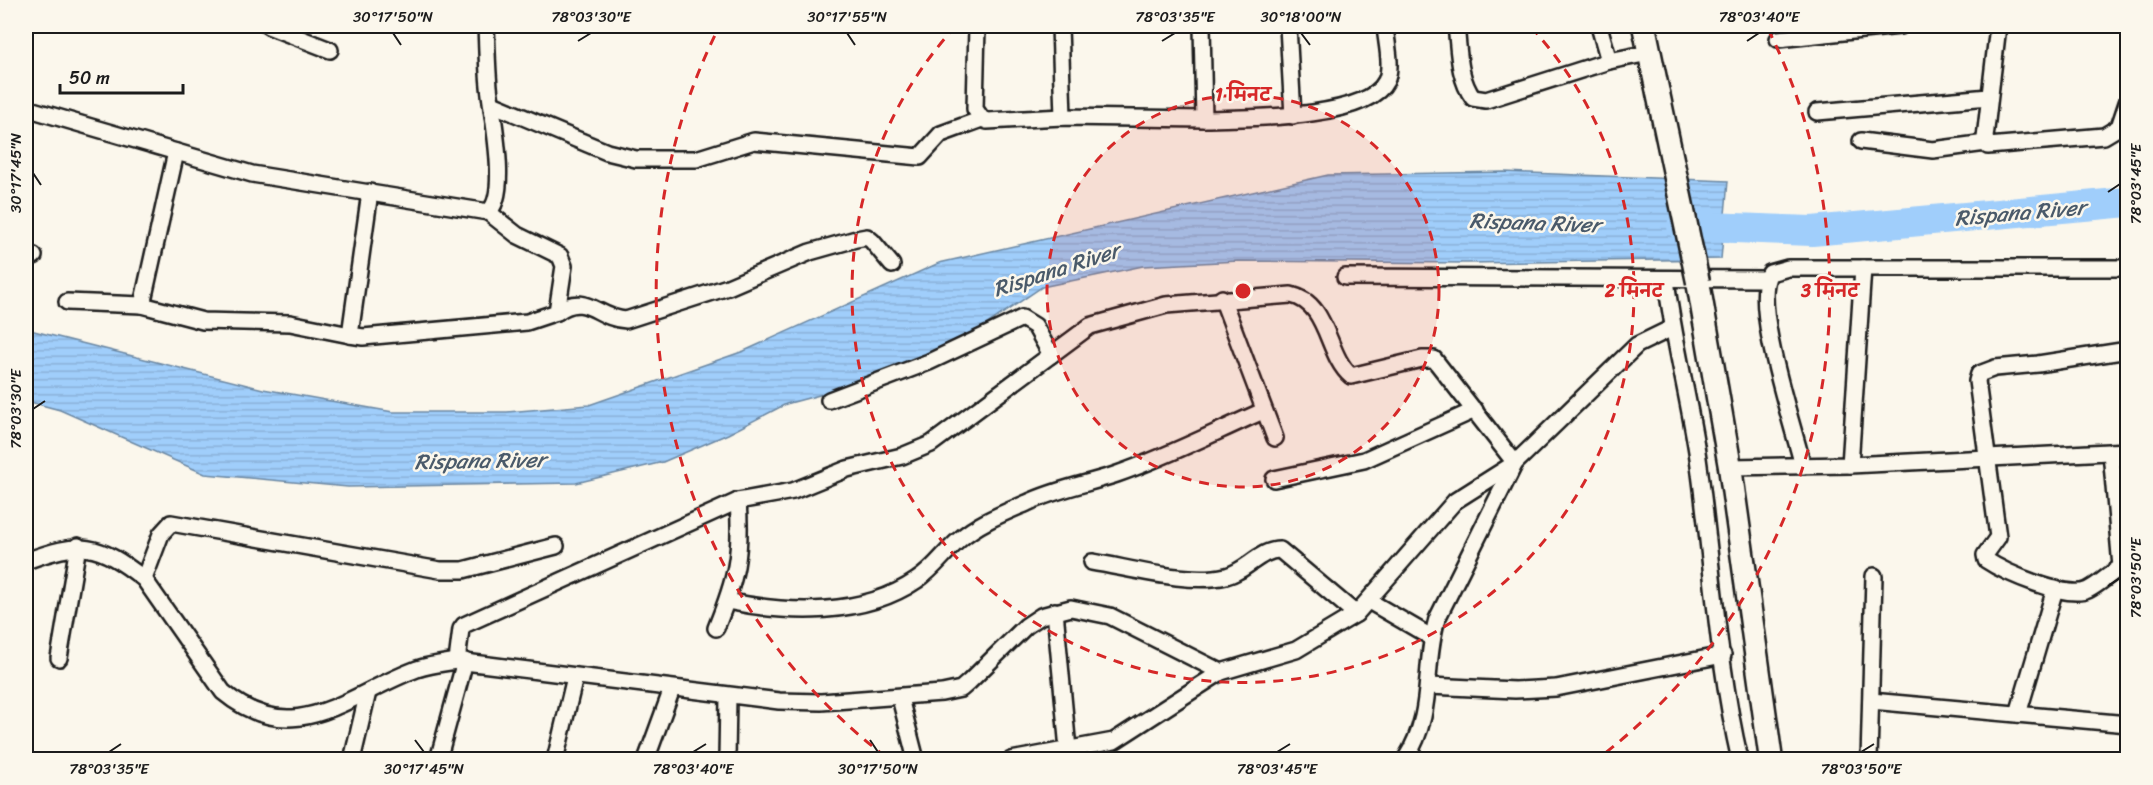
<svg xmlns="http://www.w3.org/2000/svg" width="2153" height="785" font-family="Sriracha,'Playpen Sans Deva',sans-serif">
	<defs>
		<pattern id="water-rules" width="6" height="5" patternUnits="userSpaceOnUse" patternTransform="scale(1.5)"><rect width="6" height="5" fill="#a0cefb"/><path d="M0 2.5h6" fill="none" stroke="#89b0d7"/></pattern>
	</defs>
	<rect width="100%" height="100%" fill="#fbf7ec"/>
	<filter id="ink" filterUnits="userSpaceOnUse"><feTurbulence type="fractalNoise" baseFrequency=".0167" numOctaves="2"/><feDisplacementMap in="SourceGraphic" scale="12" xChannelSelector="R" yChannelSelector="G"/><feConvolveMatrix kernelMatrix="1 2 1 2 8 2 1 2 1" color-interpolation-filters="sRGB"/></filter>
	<g filter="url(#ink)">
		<path fill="url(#water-rules)" stroke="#6b87a2" stroke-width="1.5" d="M1505 172 1728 181 1721 259 1467 263 1238 261 1143 266 1042 287 959 343 842 389 786 404 728 434 663 462 576 483 348 487 205 474 60 410 26 401V329L263 389 393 412H507L589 405 744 351 939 263 1328 175Z"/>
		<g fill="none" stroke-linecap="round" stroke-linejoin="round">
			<path stroke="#a0cefb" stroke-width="30" d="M1682 226 1812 231 2128 202"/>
			<g stroke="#1c1c1c" stroke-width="20">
				<g id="street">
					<path d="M268 26 330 50"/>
					<path d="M977 26 975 109 982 119 987 121 1063 117 1204 119"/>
					<path d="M1060 26 1063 117"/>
					<path d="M1202 26 1204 119C1243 118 1367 120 1386 81 1393 66 1386 42 1385 26"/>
					<path d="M1288 26 1293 116"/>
					<path d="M1456 26C1459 49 1458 78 1473 98L1486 100 1609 61 1649 53"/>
					<path d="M1599 26 1609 61"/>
					<path d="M1998 26 1985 138 1988 146 2104 136 2119 127 2128 100"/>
					<path d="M1778 39 1900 26"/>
					<path d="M492 104 607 152 636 159H696L754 141 920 157 941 134 982 119"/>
					<path d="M26 108 252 174 488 212C510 196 491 111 489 86 487 66 487 46 486 26"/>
					<path d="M1817 112 1989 97"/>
					<path d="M1861 141 1933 150 1986 143"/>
					<path d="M370 192 350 335 363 337 527 322 557 312 564 266 560 256 517 235 488 212"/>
					<path d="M26 258 34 256"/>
					<path d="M1345 277 1766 279"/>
					<path d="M1666 279C1673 339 1689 398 1698 458 1712 558 1717 661 1740 760"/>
					<path d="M1222 298 1275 438"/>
					<path d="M67 302 142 305 176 152"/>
					<path d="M142 305 203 321 290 323 350 335"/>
					<path d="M557 312C587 291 597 319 626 320L728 287 810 252 856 239 867 237 872 241 892 265"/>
					<path d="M2128 350 2038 364 1995 368 1979 374 1977 381 1998 537 1985 555 1986 560C2004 572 2067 600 2088 590 2102 583 2113 570 2128 563"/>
					<path d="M829 400 929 362 1022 318 1035 326 1051 355"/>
					<path d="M2111 452 2121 567"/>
					<path d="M1850 465 1863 268"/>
					<path d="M1803 466C1794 428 1751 302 1770 273L1788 268H2128"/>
					<path d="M1730 467 1850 465 2128 451"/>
					<path d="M1274 479 1364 460 1475 410"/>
					<path d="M26 561C80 541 97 542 144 579L223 692C294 751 347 695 417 669 429 665 444 663 457 661L779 701 821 702 942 693 961 689 969 682 1026 626 1041 616 1071 608 1110 616 1221 672 1296 650 1356 614 1455 501 1515 463 1637 345 1672 328"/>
					<path d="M1092 562C1130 568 1189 585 1226 576 1245 572 1261 549 1280 550L1356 614"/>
					<path d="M144 579 161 534 171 523 440 570H463L556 546"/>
					<path d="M727 601C788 614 863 617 917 580 934 569 944 553 959 540 978 523 1004 513 1027 503 1056 489 1087 484 1117 474 1167 457 1215 432 1263 411"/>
					<path d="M1369 601 1431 637"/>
					<path d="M1055 611 1069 760"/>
					<path d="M716 628C736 579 742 555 738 501"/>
					<path d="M59 658 78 546"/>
					<path d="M457 661 461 629 464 625 738 501 793 491 847 469 902 456 931 444 1090 326 1166 305 1291 295C1329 303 1326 355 1351 376L1422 359H1434L1515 463 1437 619C1422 670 1436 711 1405 760"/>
					<path d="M1429 686 1515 690 1556 688 1723 655"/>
					<path d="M900 698 916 760"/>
					<path d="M1871 701 2128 724"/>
					<path d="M2018 714 2055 589"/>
					<path d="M352 760 368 692"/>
					<path d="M438 760 465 661"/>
					<path d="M555 760 575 677"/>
					<path d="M646 760 672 689"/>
					<path d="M727 760 728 696"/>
					<path d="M1011 760 1114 741 1221 672"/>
					<path d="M1869 760 1874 576"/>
				</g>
			</g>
			<g stroke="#1c1c1c" stroke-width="27">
				<g id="secondary">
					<path d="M1644 26 1658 93"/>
					<path d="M1698 282 1730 467 1771 760"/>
				</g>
			</g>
			<use href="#street" stroke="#fbf7ec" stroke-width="15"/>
			<use href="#secondary" stroke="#fbf7ec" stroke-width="22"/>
			<g stroke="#1c1c1c" stroke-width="27" stroke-linecap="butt">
				<path id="secondary-bridge" d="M1658 93 1698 282"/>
			</g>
			<use href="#secondary-bridge" stroke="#fbf7ec" stroke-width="22"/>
		</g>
	</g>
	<path fill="none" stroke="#1c1c1c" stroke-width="2" d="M393 33 401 45M847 33 855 45M1301 33 1310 45M578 41 591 33M1162 41 1175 33M1747 41 1759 33M33 173 41 185M2108 192 2120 184M33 409 45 401M2108 586 2120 578M415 740 424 752M870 740 878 752M109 752 121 744M693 752 706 744M1277 752 1290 744M1861 752 1874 744"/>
	<circle cx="1243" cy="291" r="196" fill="#d62828" fill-opacity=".12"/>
	<g fill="none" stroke="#d62828" stroke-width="3" stroke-dasharray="10 8">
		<circle cx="1243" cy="291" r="196"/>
		<path d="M1531 27A391 391 0 1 1 955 27"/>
		<path d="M886 757A587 587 0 0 1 718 29M1768 29A587 587 0 0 1 1600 757"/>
	</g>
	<g text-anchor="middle" stroke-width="5" stroke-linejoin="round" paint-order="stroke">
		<g font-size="22" font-style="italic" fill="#4a5a6a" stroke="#fbf7ec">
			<text transform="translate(2020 212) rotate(-5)" y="8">Rispana River</text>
			<text transform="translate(1535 222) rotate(2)" y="8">Rispana River</text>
			<text transform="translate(1056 269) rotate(-18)" y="8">Rispana River</text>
			<text transform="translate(480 460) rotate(-1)" y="8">Rispana River</text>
		</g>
	</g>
	<circle cx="1243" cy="291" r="9" fill="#d62828" stroke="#fbf7ec" stroke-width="3"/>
	<g font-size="18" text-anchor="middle" font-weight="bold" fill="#d62828" stroke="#fbf7ec" stroke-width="5" stroke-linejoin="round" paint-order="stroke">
		<text x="1243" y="101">1 मिनट</text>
		<text x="1634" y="297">2 मिनट</text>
		<text x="1830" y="297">3 मिनट</text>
	</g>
	<rect width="2153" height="785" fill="none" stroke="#fbf7ec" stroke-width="66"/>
	<path d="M60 84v9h123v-9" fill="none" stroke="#1c1c1c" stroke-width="3"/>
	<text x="69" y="84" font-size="18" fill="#1c1c1c" stroke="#fbf7ec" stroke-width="4.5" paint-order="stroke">50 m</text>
	<rect x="33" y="33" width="2087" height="719" fill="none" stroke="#1c1c1c" stroke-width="2"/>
	<g font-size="15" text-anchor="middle" fill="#1c1c1c">
		<text x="393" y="22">30°17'50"N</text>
		<text x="591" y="22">78°03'30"E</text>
		<text x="847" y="22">30°17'55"N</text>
		<text x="1175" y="22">78°03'35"E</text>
		<text x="1301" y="22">30°18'00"N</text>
		<text x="1759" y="22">78°03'40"E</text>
		<text transform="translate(16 173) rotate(-90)" y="5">30°17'45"N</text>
		<text transform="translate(2136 184) rotate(-90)" y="5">78°03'45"E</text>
		<text transform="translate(16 409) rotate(-90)" y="5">78°03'30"E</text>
		<text transform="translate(2136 578) rotate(-90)" y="5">78°03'50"E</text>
		<text x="109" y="774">78°03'35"E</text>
		<text x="424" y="774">30°17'45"N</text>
		<text x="693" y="774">78°03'40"E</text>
		<text x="878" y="774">30°17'50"N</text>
		<text x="1277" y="774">78°03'45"E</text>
		<text x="1861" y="774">78°03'50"E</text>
	</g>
</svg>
